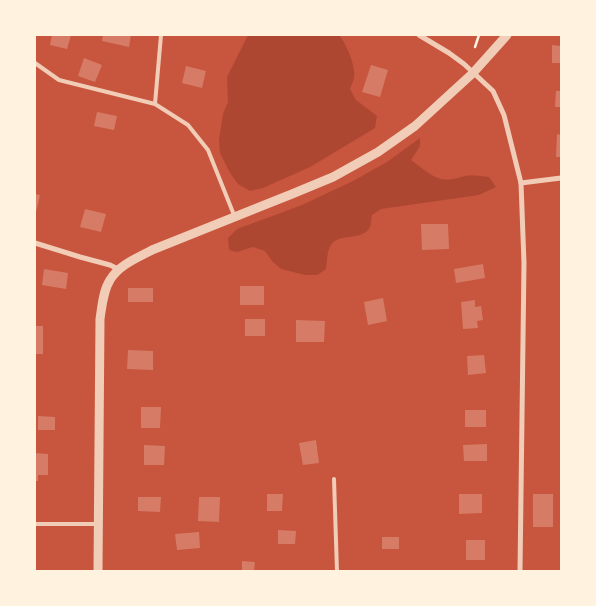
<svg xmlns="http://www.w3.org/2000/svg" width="596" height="606" font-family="'Fira Sans',sans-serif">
	<rect width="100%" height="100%" fill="#c8553d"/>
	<g fill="#ae4732">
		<path d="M248 35H339C346 43 356 66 354 77 354 81 351 85 350 89L356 100 377 116 375 128 310 167 263 188 250 191 238 184 230 173 220 153 219 140 223 114 228 102 227 77Z"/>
		<path d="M420 138V146L411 160C418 165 432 177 441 179 449 181 457 178 465 176 473 175 481 176 489 177L496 187 479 195 381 209 372 215C371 219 371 224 370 227 362 242 340 232 331 245 327 251 327 261 326 269L317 275H305L281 269 272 261 265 251 253 247 237 252 229 250 228 238 237 229 302 205 353 181 387 162Z"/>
	</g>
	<g fill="#d67c66">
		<path d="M52 35H71L67 49 50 45Z"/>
		<path d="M103 35H131L129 47 102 41Z"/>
		<path d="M552 45 561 46V63H552Z"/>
		<path d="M84 58 102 65 95 82 78 76Z"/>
		<path d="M371 65 388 70 380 97 362 92Z"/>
		<path d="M186 66 206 71 202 88 182 83Z"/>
		<path d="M556 91H561V107H555Z"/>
		<path d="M97 112 117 116 114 130 94 126Z"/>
		<path d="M557 134 561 135V157H556Z"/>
		<path d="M35 194 40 195 36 212H35Z"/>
		<path d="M85 209 106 214 101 232 80 227Z"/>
		<path d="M421 224H448L449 249 422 250Z"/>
		<path d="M483 264 485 278 456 283 454 269Z"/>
		<path d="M44 269 68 273 66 289 42 285Z"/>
		<rect x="240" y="286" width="24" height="19"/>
		<rect x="128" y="288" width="25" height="14"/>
		<path d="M383 298 387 321 368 325 364 302Z"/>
		<path d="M475 300V307L481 306 483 320 477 321 478 328 463 329 461 302Z"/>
		<rect x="245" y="319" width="20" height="17"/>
		<path d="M296 320 325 321 324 342H296Z"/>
		<rect x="35" y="326" width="8" height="28"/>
		<path d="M128 350 153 351V370L127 369Z"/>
		<path d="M484 355 486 373 468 375 467 356Z"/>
		<path d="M141 407H161L160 428H141Z"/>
		<rect x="465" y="410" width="21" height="17"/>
		<path d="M38 416 55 417V430H38Z"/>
		<path d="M316 440 319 463 303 465 299 443Z"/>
		<path d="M487 444V461H464L463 445Z"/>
		<path d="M144 445 165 446 164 465H144Z"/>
		<path d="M35 453 48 454V475H38V481H35Z"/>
		<path d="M267 494H283L282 511H267Z"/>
		<path d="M459 494H482V513L459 514Z"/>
		<rect x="533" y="494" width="20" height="33"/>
		<path d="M138 497H161L160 512 138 511Z"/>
		<path d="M199 497H220L219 522 198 521Z"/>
		<path d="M278 530 296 531 295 544H278Z"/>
		<path d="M199 532 200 548 177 550 175 534Z"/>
		<rect x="382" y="537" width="17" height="12"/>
		<rect x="466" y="540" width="19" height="20"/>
		<path d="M242 561 255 562 254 571H242Z"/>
	</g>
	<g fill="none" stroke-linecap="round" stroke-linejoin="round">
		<path stroke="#fff3e0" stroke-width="2.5" d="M475 47 479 35"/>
		<g stroke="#f1ccb7" stroke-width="4">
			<path d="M161 35 155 104 188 125 208 150 234 215"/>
			<path d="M35 63 59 80 155 104"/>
			<path d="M334 479 337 571"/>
			<path d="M35 524H98"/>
		</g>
		<g stroke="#f1ccb7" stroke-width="5">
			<path d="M419 35 449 53 464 64 493 91 504 115 521 183 524 263 520 571"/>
			<path d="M521 183 561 178"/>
			<path d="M35 243 80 257 110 265 118 269"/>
		</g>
		<path stroke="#f1ccb7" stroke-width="9" d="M98 571 100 319C102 306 103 291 110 280 119 265 137 258 152 250L292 194 333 177 378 152 415 126 473 73 507 35"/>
	</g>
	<rect width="596" height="606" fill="none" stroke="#fff3e0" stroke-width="72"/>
</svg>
